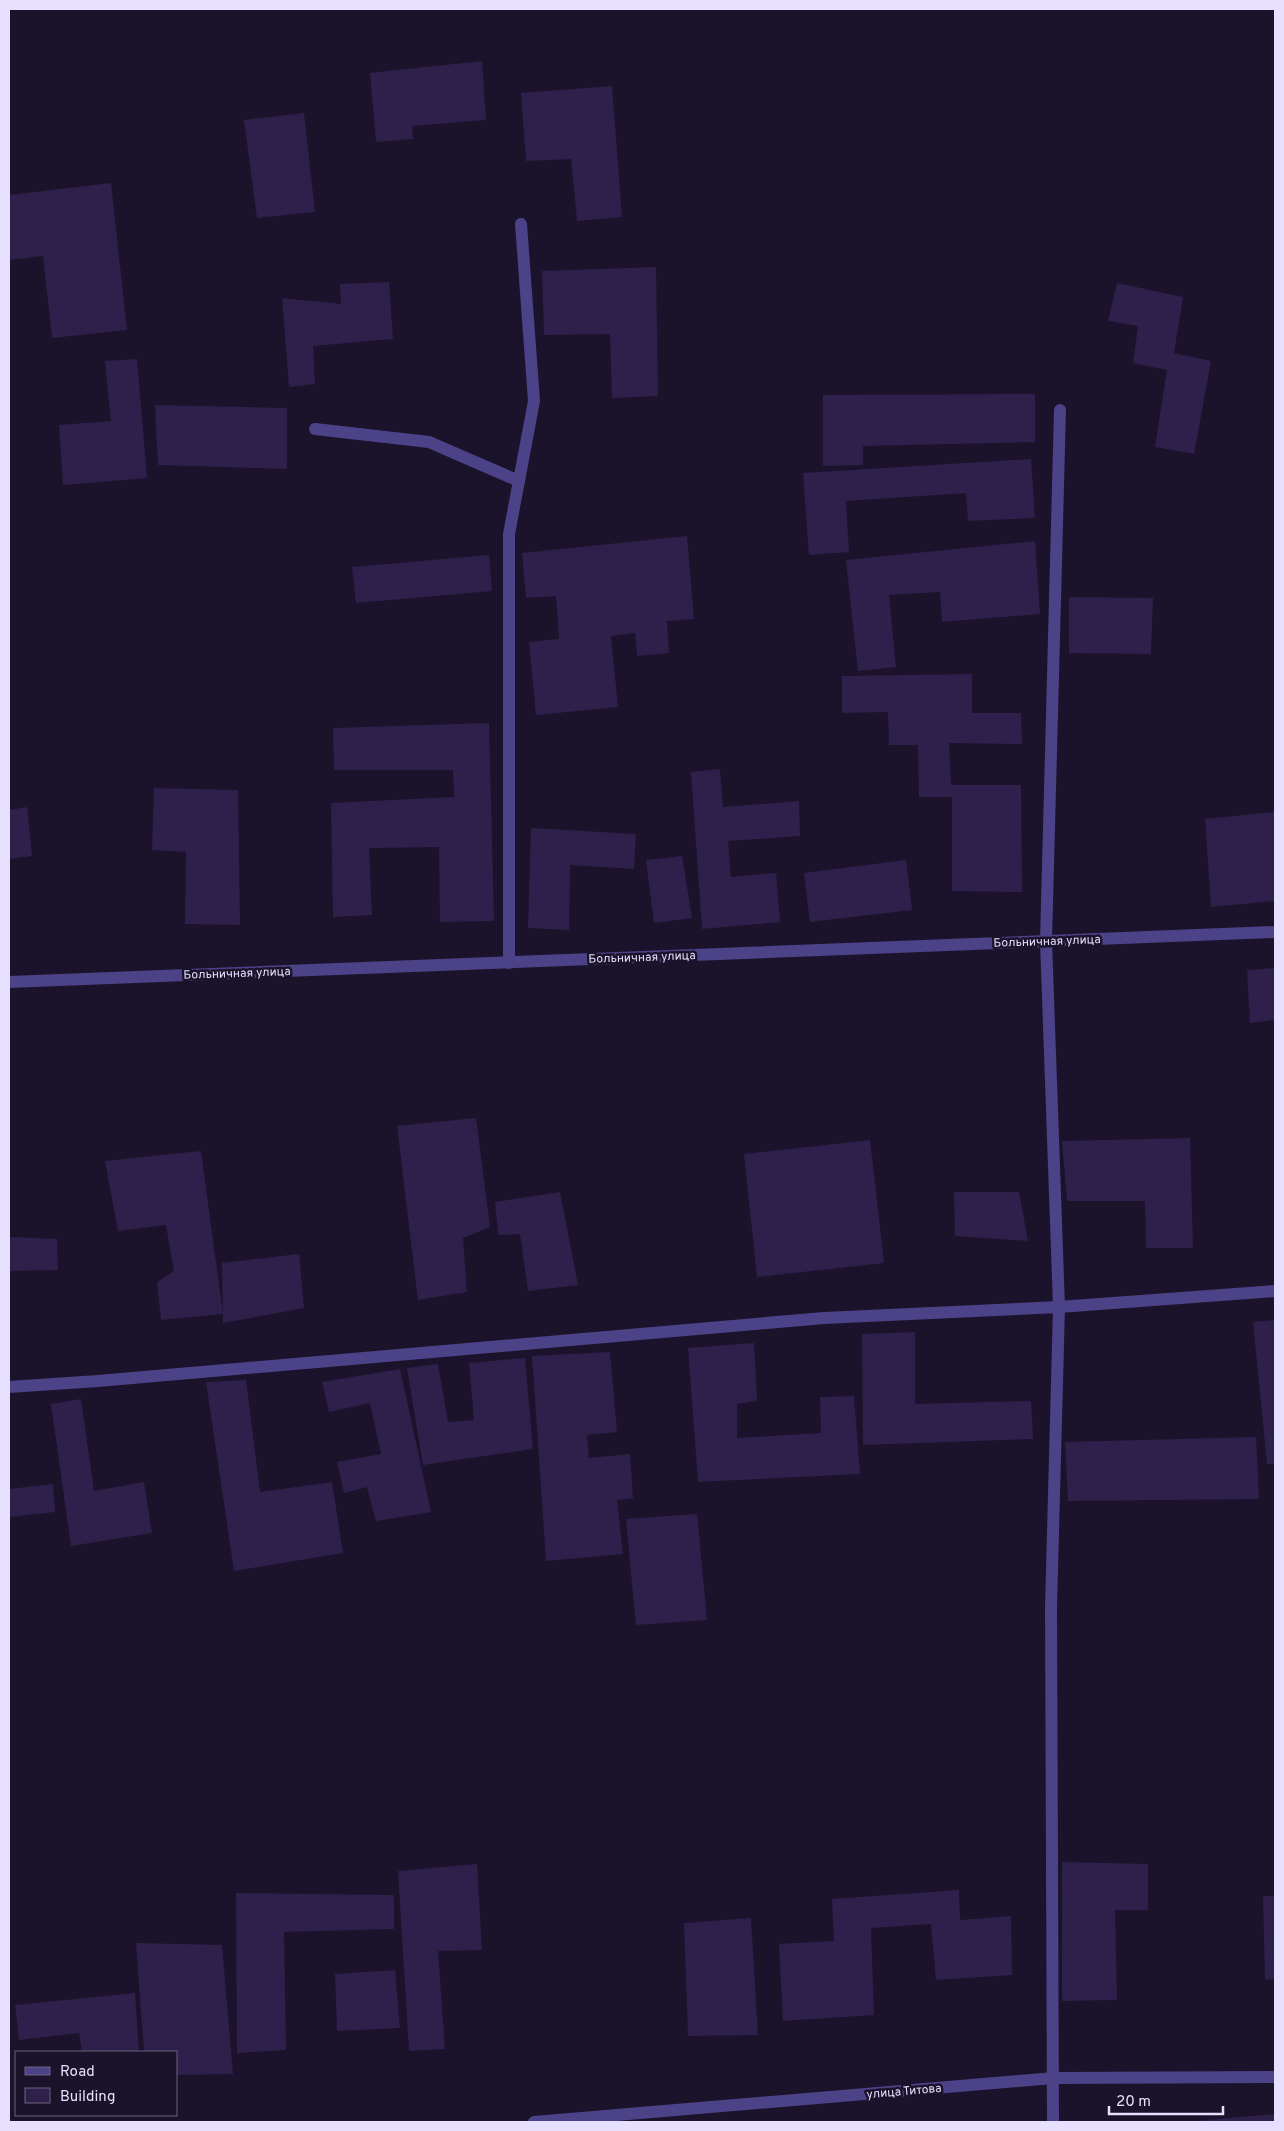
<svg xmlns="http://www.w3.org/2000/svg" width="1284" height="2131" font-family="Overpass,sans-serif">
	<rect width="100%" height="100%" fill="#1a132b"/>
	<g fill="#2e204b">
		<path d="M482 61 486 120 412 126 413 139 376 142 370 73Z"/>
		<path d="M612 86 622 217 577 221 571 159 526 161 521 93Z"/>
		<path d="M304 113 315 212 257 218 244 120Z"/>
		<path d="M111 183 127 330 52 338 43 256 9 260V195Z"/>
		<path d="M656 267 658 396 612 398 610 334 544 335 542 271Z"/>
		<path d="M389 282 393 339 313 346 315 384 289 387 282 298 341 304 340 284Z"/>
		<path d="M1117 283 1183 297 1174 353 1211 361 1194 454 1155 447 1167 370 1133 363 1138 326 1108 321Z"/>
		<path d="M137 359 147 478 63 485 59 425 111 421 105 361Z"/>
		<path d="M1035 394V442L863 446V465L823 466V395Z"/>
		<path d="M155 405 287 408V469L158 465Z"/>
		<path d="M1031 459 1035 518 968 521 966 493 846 501 849 552 809 555 803 473Z"/>
		<path d="M687 536 694 619 667 621 669 653 637 656 635 633 611 636 618 707 536 715 529 642 559 639 556 596 526 598 522 553Z"/>
		<path d="M1035 541 1040 614 942 622 940 592 889 595 896 667 858 671 846 560Z"/>
		<path d="M489 555 492 591 356 603 352 567Z"/>
		<path d="M1069 597 1153 598 1151 654 1069 653Z"/>
		<path d="M972 674V713H1021L1022 744 949 743 951 785H1021L1022 892 952 891V797H919L918 745H889L888 712 842 713V676Z"/>
		<path d="M489 723 494 921 440 922 439 847 369 848 372 915 333 917 331 803 454 797 453 770H334L333 728Z"/>
		<path d="M720 769 723 807 799 801 800 836 728 841 731 877 776 873 780 922 702 929 691 772Z"/>
		<path d="M154 788 238 790 240 925 185 924 186 852 152 850Z"/>
		<path d="M27 807 32 856 9 859V810Z"/>
		<path d="M1275 812V901L1211 907 1205 819Z"/>
		<path d="M531 828 636 834 634 869 570 865 569 930 528 928Z"/>
		<path d="M682 856 692 918 654 923 646 860Z"/>
		<path d="M906 860 912 910 810 922 804 873Z"/>
		<path d="M1275 968V1020L1250 1023 1247 970Z"/>
		<path d="M476 1118 490 1227 463 1238 467 1292 418 1300 397 1126Z"/>
		<path d="M1190 1138 1193 1248H1146L1145 1201H1067L1062 1141Z"/>
		<path d="M870 1140 884 1263 757 1277 744 1154Z"/>
		<path d="M201 1151 223 1314 161 1320 157 1282 174 1271 166 1225 118 1231 105 1161Z"/>
		<path d="M560 1192 578 1285 528 1291 520 1234 498 1235 495 1202Z"/>
		<path d="M954 1192H1019L1028 1241 955 1236Z"/>
		<path d="M9 1237 57 1239 58 1270 9 1271Z"/>
		<path d="M299 1254 304 1308 223 1323 222 1263Z"/>
		<path d="M1275 1320V1464H1267L1253 1322Z"/>
		<path d="M915 1332V1404L1031 1401 1033 1439 863 1445 862 1334Z"/>
		<path d="M754 1343 757 1401 737 1404V1438L821 1433 820 1397 854 1396 860 1474 698 1482 688 1348Z"/>
		<path d="M610 1352 617 1432 587 1435 589 1458 630 1454 633 1498 617 1500 623 1554 546 1561 532 1356Z"/>
		<path d="M525 1358 533 1449 423 1465 407 1368 438 1364 448 1422 474 1420 469 1363Z"/>
		<path d="M400 1369 431 1512 376 1521 367 1487 344 1493 337 1462 381 1454 370 1403 329 1412 322 1382Z"/>
		<path d="M246 1380 260 1492 332 1482 343 1553 234 1571 206 1382Z"/>
		<path d="M81 1399 94 1491 144 1482 152 1533 71 1546 51 1404Z"/>
		<path d="M1256 1437 1259 1499 1068 1501 1065 1442Z"/>
		<path d="M53 1484 55 1512 9 1517V1489Z"/>
		<path d="M697 1514 707 1620 636 1625 626 1519Z"/>
		<path d="M1062 1862 1148 1864V1910H1115L1117 2000 1062 2001Z"/>
		<path d="M477 1864 482 1950 438 1951 445 2049 409 2051 398 1871Z"/>
		<path d="M959 1890 960 1920 1011 1916 1012 1975 936 1980 931 1924 871 1928 874 2015 783 2021 779 1944 834 1941 832 1899Z"/>
		<path d="M236 1893 394 1895V1929L284 1932 286 2050 237 2053Z"/>
		<path d="M1263 1896H1275V1979L1265 1980Z"/>
		<path d="M751 1918 758 2035 688 2036 684 1923Z"/>
		<path d="M136 1943 222 1945 233 2074 176 2075V2052H144Z"/>
		<path d="M395 1970 400 2028 337 2031 335 1974Z"/>
		<path d="M135 1993 139 2052H82L79 2033 19 2040 15 2005Z"/>
		<path d="M1275 2114V2122H1196V2121Z"/>
	</g>
	<g fill="none" stroke-linecap="round" stroke-linejoin="round">
		<g stroke="#4c4287" stroke-width="12">
			<path d="M315 429 429 442 519 481"/>
			<path d="M509 963V534L534 401 521 224"/>
		</g>
		<g stroke="#4c4287" stroke-width="12">
			<path d="M9 982 1275 932"/>
			<path d="M9 1387 98 1381 824 1318 1059 1307 1275 1291"/>
			<path d="M534 2122 1054 2078 1275 2077"/>
			<path d="M1053 2122 1051 1607 1059 1307 1046 941 1060 410"/>
		</g>
	</g>
	<g text-anchor="middle" stroke-width="5" stroke-linejoin="round" paint-order="stroke">
		<g font-size="12" fill="#e6dffd" stroke="#1a132b">
			<text transform="translate(1047 941) rotate(-2)" y="4">Больничная улица</text>
			<text transform="translate(642 957) rotate(-2)" y="4">Больничная улица</text>
			<text transform="translate(237 973) rotate(-2)" y="4">Больничная улица</text>
			<text transform="translate(904 2091) rotate(-5)" y="4">улица Титова</text>
		</g>
	</g>
	<rect width="1284" height="2131" fill="none" stroke="#e6dffd" stroke-width="20"/>
	<rect x="15" y="2051" width="162" height="65" fill="#1a132b" stroke="#6c657f"/>
	<rect x="25" y="2067" width="25" height="8" fill="#4c4287" stroke="#6c657f"/>
	<text x="60" y="2076" font-size="15" fill="#e6dffd">Road</text>
	<rect x="25" y="2088" width="25" height="15" fill="#2e204b" stroke="#6c657f"/>
	<text x="60" y="2101" font-size="15" fill="#e6dffd">Building</text>
	<path d="M1109 2106v8h114v-8" fill="none" stroke="#e6dffd" stroke-width="2.5"/>
	<text x="1116" y="2106" font-size="15" fill="#e6dffd" stroke="#1a132b" stroke-width="4" paint-order="stroke">20 m</text>
</svg>
